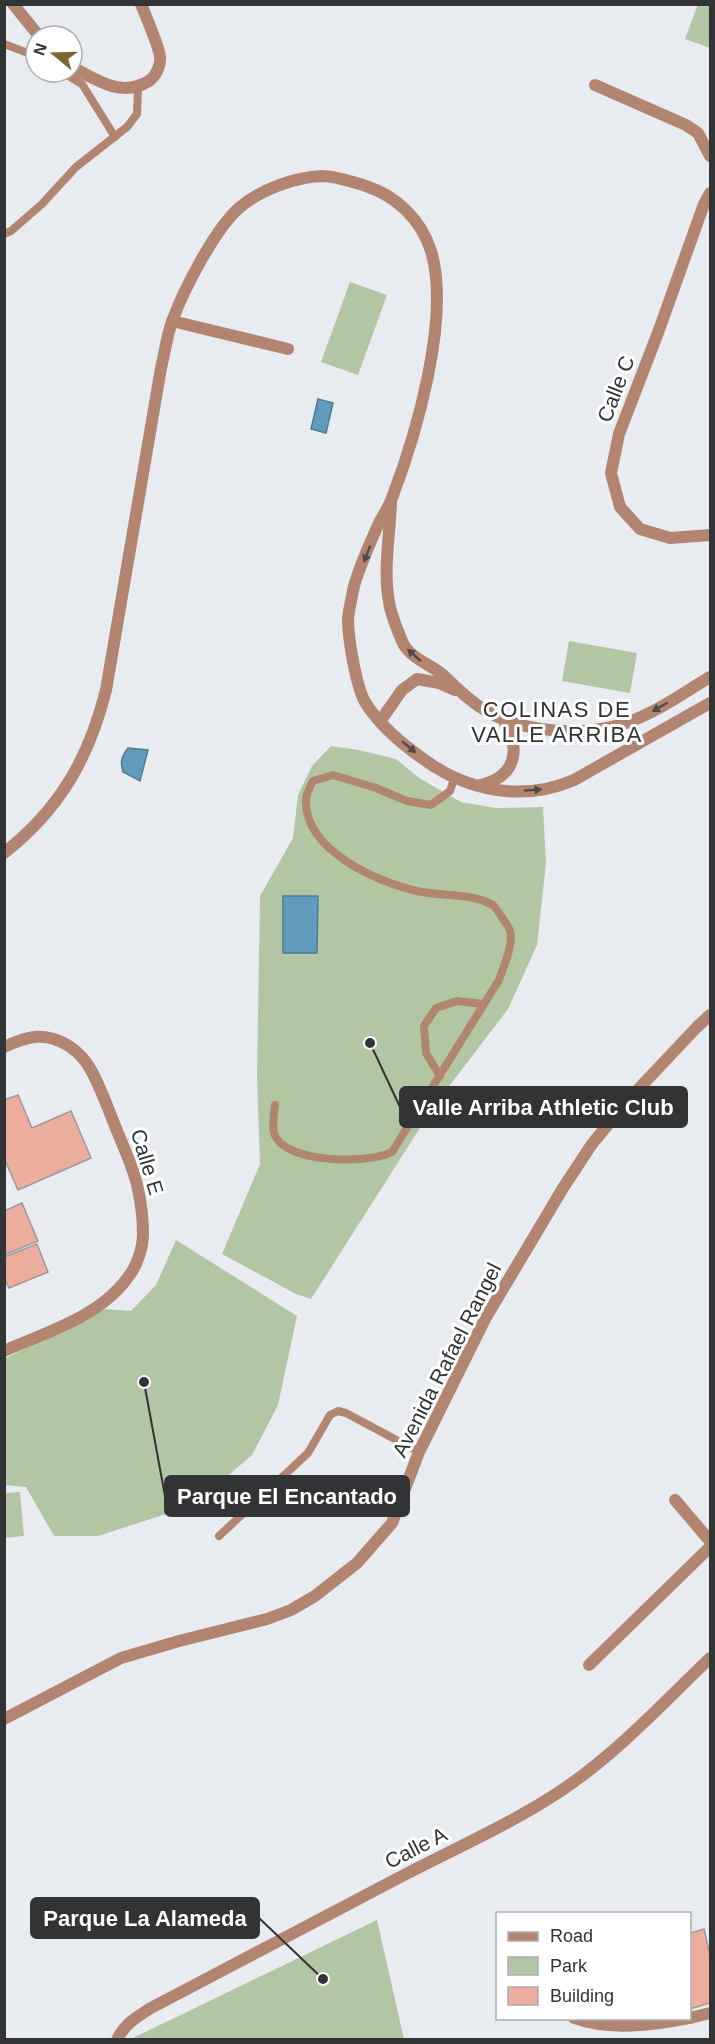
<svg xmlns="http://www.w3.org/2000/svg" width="715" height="2044" font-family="Arial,sans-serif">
	<rect width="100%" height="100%" fill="#e8ecf0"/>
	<g fill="#b2c6a4">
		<path d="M698 4 710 5V48L685 39Z"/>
		<path d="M350 282 387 295 358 375 321 362Z"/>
		<path d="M569 641 637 653 630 693 562 681Z"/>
		<path d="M331 746 359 750 396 759 419 778 461 802 496 808 543 807 546 863 537 945 508 1009 434 1106 311 1299 296 1294 222 1254 260 1164 257 1077 260 896 293 838 298 795 312 766Z"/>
		<path d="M176 1240 297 1316 278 1405 252 1455 194 1505 98 1536H54L26 1487 5 1485 4 1359 105 1309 131 1311 156 1285Z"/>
		<path d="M20 1492 24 1536 5 1538V1493Z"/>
		<path d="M377 1920 404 2039H133L135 2037Z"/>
	</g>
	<g fill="#609abc" stroke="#527b94" stroke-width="1.5">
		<path d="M318 399 333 403 326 433 311 429Z"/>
		<path d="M128 748 148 750 140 781 123 772C120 762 121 757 128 748Z"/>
		<path d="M283 896H318L317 953H283Z"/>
	</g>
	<g fill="#ecac9e" stroke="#9f9998" stroke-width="1.5">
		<path d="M18 1095 32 1128 71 1111 91 1158 18 1190 4 1158V1100Z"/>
		<path d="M22 1203 38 1241 4 1255V1211Z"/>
		<path d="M37 1244 48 1272 9 1288 4 1277V1257Z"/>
		<path d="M704 1929 710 1955V2003L690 2009V1933Z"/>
	</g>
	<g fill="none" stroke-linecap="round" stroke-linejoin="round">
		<g stroke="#b18570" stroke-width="8">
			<path d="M4 44 36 56"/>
			<path d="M62 72 82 84 115 137"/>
			<path d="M4 234 11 231 42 204 76 167 127 127 137 114 138 87"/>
			<path d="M440 1076 426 1053 424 1026 436 1008 457 1001 483 1004"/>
			<path d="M275 1105C274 1113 272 1125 274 1133 283 1164 369 1164 392 1152L499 980C503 968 514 944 510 931 510 928 495 907 493 905 469 892 442 897 417 891 376 882 306 850 306 802 305 795 310 787 313 781L333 775 376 788 407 801 431 805 450 791 454 779"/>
			<path d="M219 1536 308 1453 330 1415 338 1411 346 1413 419 1452"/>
		</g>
		<g stroke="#b18570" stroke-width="12">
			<path d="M13 4 39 36"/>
			<path d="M72 67C97 80 121 98 149 81 156 76 161 65 160 57 159 46 146 17 141 4"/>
			<path d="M595 85 686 125 698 133 710 156"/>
			<path d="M710 193 704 204 659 330 619 434 611 473 620 507 640 529 670 538 710 535"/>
			<path d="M172 321 288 349"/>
			<path d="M4 1047C28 1036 45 1031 69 1046 78 1052 86 1061 91 1070 102 1090 109 1112 118 1133 125 1151 134 1169 138 1189 141 1203 143 1219 143 1234 143 1246 138 1263 131 1273 103 1316 49 1331 4 1351"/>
			<path d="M675 1500 710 1541"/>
			<path d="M589 1665 710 1547"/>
			<path d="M4 1719 121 1658 179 1641 267 1619 291 1610 315 1596 357 1563 392 1523 419 1452 485 1319 563 1188 592 1144 629 1099 697 1027 710 1015"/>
			<path d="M574 2018C609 2031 653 2025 689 2018"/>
			<path d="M690 2018 710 2013"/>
			<path d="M117 2040C124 2025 135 2018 149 2009 235 1964 320 1919 406 1874 460 1846 515 1822 565 1788 619 1751 664 1702 710 1658"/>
		</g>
		<g stroke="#b18570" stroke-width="12">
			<path d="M391 502C390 535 383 569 389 602 391 615 397 629 402 641 409 658 430 664 443 675 457 688 469 701 485 710 523 733 584 737 626 723 656 713 683 693 710 677"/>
			<path d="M381 720 402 690 417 679 439 683 455 690"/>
			<path d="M480 785C516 777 522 749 503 719"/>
			<path d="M4 853C60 809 89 758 106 690L161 368C165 352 167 334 173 319 184 289 215 229 239 208 260 190 294 177 322 176 336 176 352 182 366 186 396 196 421 219 431 251 451 317 416 435 392 498 389 507 383 515 379 523 370 543 360 565 354 586 352 596 349 609 348 619 348 638 356 686 365 702 381 728 409 750 435 767 477 793 528 800 574 780L710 703"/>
		</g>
	</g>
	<defs><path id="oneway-solid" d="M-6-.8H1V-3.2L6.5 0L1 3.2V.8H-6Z" transform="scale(1.5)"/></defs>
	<g fill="#524844">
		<use href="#oneway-solid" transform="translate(367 554) rotate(111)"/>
		<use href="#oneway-solid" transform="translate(414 655) rotate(-138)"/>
		<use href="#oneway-solid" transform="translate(660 707) rotate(150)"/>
		<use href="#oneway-solid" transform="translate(409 747) rotate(39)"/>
		<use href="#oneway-solid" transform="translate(533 790) rotate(-4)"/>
	</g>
	<g text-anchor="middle" stroke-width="6" stroke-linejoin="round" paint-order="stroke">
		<g font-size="21" fill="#323335" stroke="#fff">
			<text transform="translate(616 389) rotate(-69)" y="7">Calle C</text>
			<text transform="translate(147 1162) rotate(73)" y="7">Calle E</text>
			<text transform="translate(447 1360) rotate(-63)" y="7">Avenida Rafael Rangel</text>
			<text transform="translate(416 1848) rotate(-27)" y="7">Calle A</text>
		</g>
		<g font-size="22" letter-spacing="1.5" fill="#323335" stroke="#fff">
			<text x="557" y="717">COLINAS DE<tspan x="557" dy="25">VALLE ARRIBA</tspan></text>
		</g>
	</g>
	<path fill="none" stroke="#323335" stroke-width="2" d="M370 1043L400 1107M144 1382L165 1496M323 1979L259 1918"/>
	<g fill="#323335" stroke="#fff" stroke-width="2">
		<circle cx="370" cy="1043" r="6"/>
		<circle cx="144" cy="1382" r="6"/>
		<circle cx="323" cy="1979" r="6"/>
	</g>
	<g fill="#323335" stroke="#323335" stroke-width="2">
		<rect x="400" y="1087" width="287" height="40" rx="6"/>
		<rect x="165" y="1476" width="244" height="40" rx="6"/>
		<rect x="31" y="1898" width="228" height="40" rx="6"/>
	</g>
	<g font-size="22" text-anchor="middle" font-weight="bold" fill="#fff">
		<text x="543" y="1115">Valle Arriba Athletic Club</text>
		<text x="287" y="1504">Parque El Encantado</text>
		<text x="145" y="1926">Parque La Alameda</text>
	</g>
	<rect width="715" height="2044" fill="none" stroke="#323335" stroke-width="12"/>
	<rect x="496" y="1912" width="195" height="108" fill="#ffffff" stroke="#adadae" stroke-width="1.5"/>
	<rect x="508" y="1932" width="30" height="9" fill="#b18570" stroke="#adadae" stroke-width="1.5"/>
	<text x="550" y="1942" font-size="18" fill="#323335">Road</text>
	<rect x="508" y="1957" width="30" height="18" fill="#b2c6a4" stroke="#adadae" stroke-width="1.5"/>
	<text x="550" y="1972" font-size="18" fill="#323335">Park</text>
	<rect x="508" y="1987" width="30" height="18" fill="#ecac9e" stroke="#adadae" stroke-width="1.5"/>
	<text x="550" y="2002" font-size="18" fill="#323335">Building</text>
	<g transform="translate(54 54) rotate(289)"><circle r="28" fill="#ffffff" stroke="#adadae" stroke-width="1.5"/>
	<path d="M0-4.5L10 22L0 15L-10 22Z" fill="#7c6434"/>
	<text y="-9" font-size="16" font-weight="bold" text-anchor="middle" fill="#323335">N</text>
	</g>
</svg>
